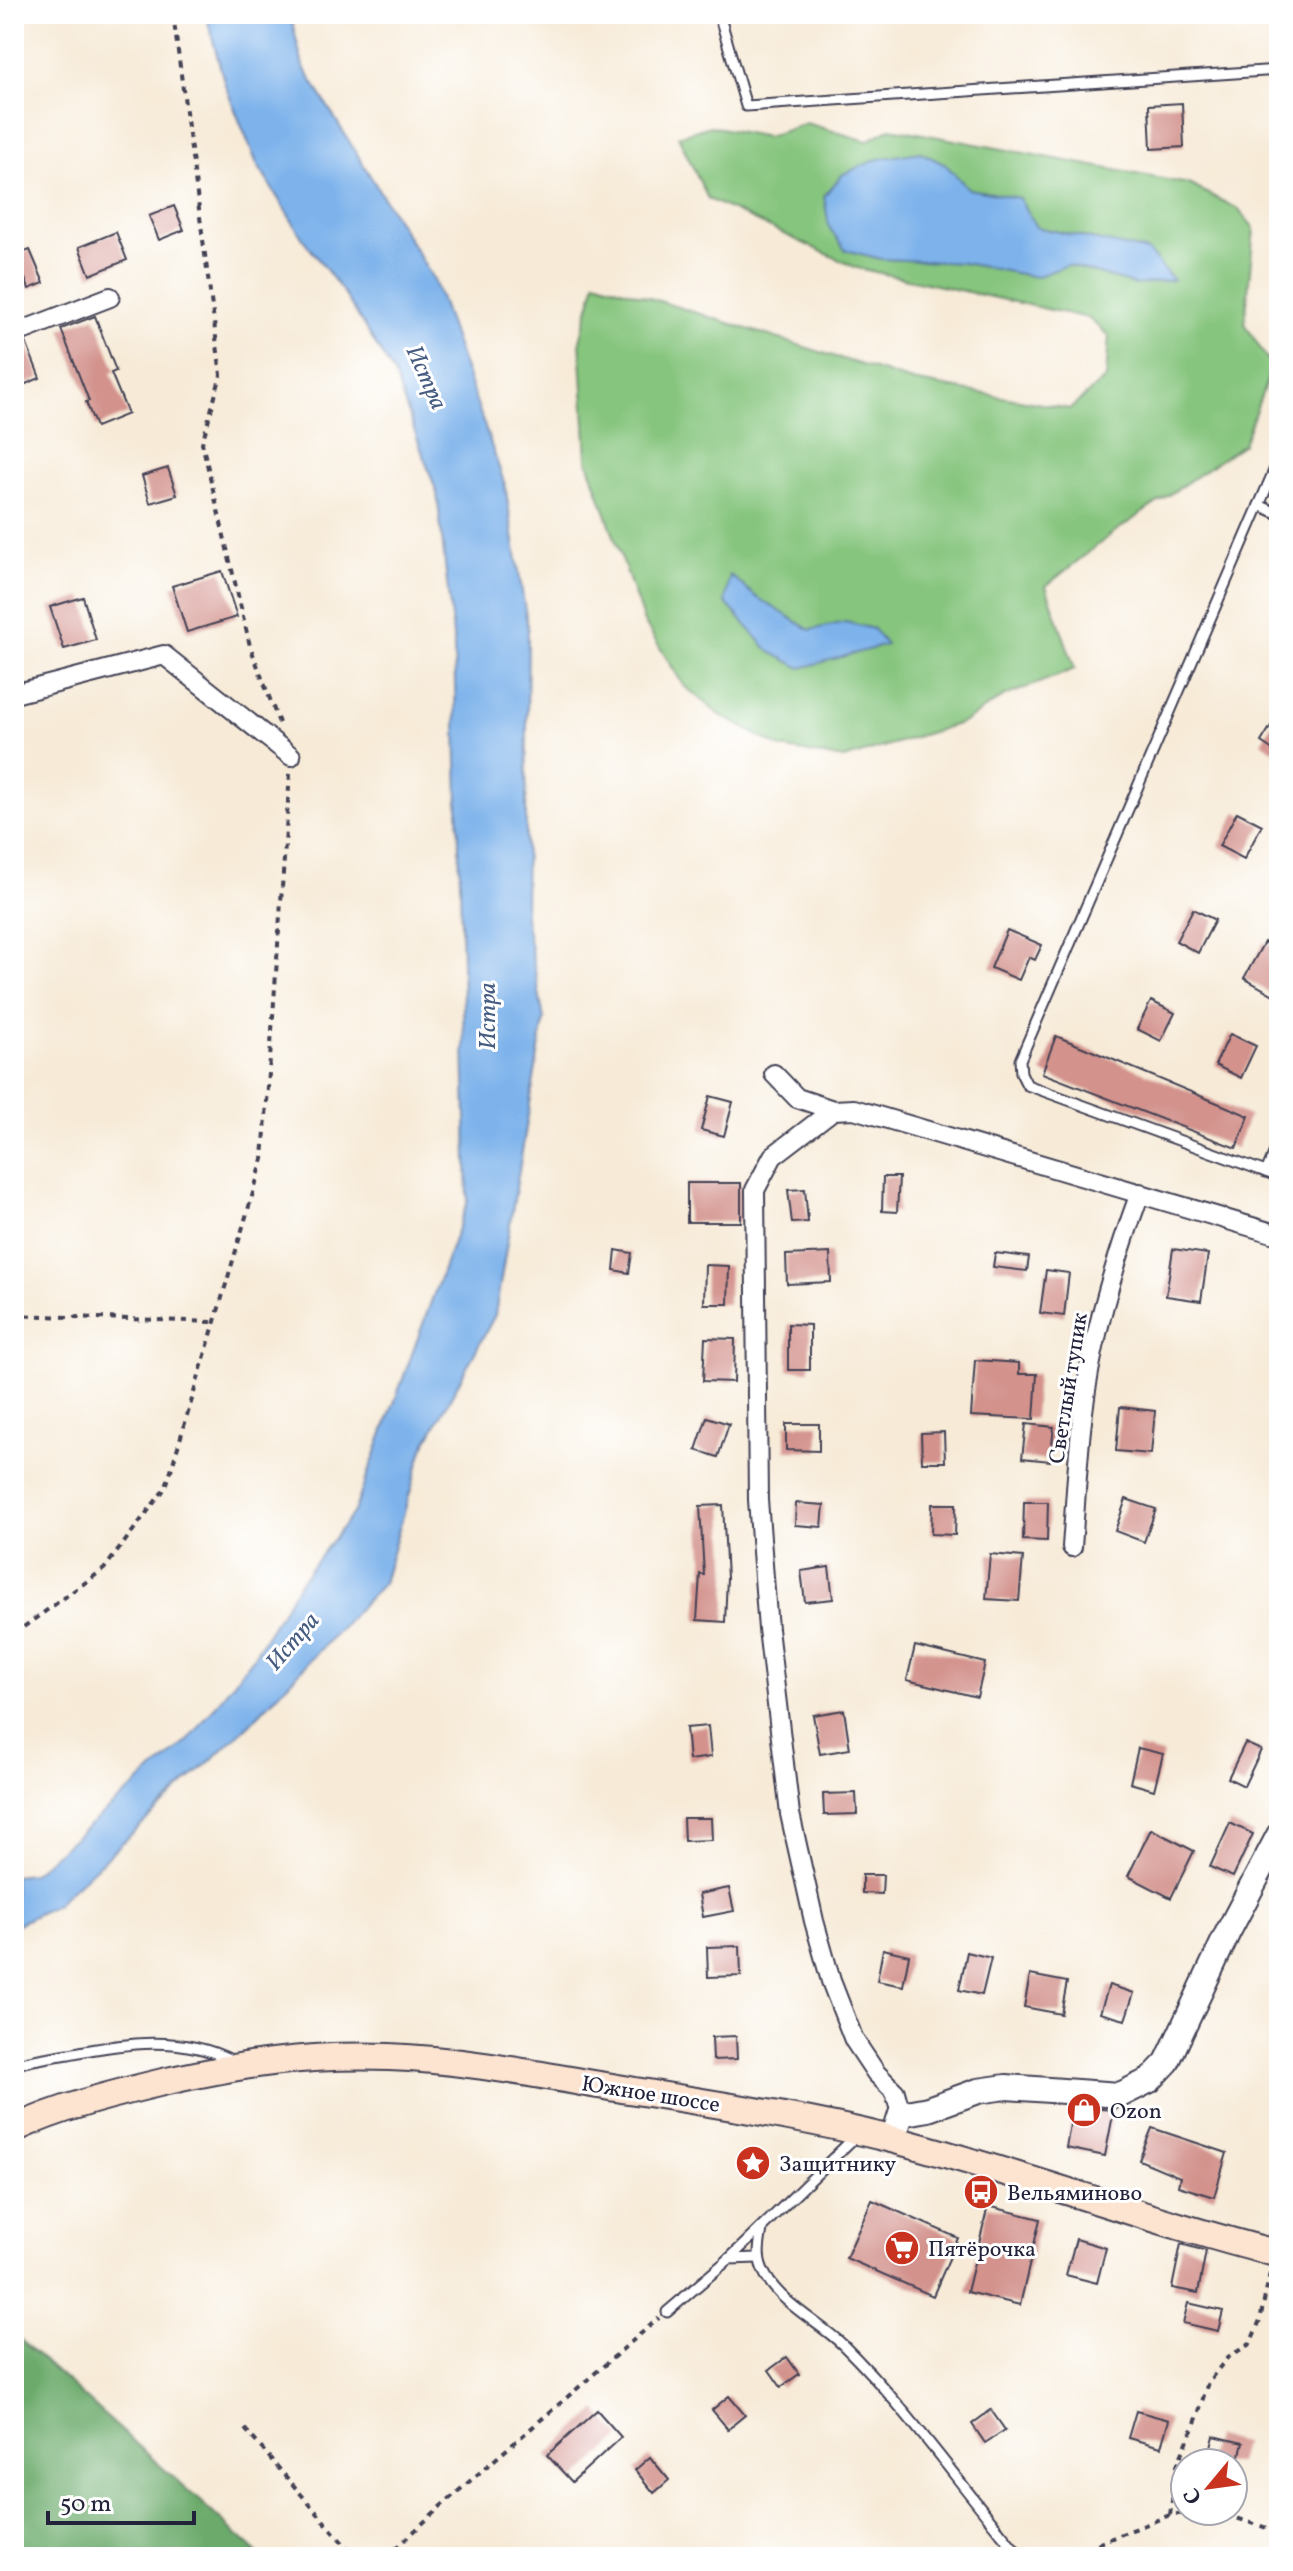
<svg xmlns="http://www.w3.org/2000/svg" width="1293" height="2571" font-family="Vollkorn,serif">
	<rect width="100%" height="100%" fill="#fff"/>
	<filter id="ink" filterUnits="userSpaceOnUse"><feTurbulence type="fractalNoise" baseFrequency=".0125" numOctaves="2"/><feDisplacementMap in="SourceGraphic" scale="16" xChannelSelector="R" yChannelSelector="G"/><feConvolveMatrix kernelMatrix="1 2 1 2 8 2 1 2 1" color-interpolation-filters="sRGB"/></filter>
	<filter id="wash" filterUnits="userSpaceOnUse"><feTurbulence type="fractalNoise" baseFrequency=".006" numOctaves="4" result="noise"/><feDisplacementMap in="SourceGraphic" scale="32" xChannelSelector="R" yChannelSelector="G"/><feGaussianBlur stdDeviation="1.8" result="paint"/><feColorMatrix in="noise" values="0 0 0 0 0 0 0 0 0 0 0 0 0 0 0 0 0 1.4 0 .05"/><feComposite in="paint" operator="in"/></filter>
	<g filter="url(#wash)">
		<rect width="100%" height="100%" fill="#f7ebd8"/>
		<path fill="#85c57d" stroke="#54745c" stroke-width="2" d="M806 123 867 141 891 128 1189 184 1238 209 1254 228 1245 324 1272 367 1243 444 1113 533 1046 586 1075 669 1005 696 964 722 844 759 781 748 720 715 684 686 644 622 587 459 580 340 596 281 912 381 1070 409 1106 378 1109 336 1088 318 857 268 708 199 678 136 710 126 767 137Z"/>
		<path fill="#6caa6c" stroke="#476654" stroke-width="2" d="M14 2334 262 2557H51C38 2550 27 2555 14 2557Z"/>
		<g fill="#7db2eb" stroke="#506a93" stroke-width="2">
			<path d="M206 14H290L303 66 434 280 505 485 528 629 525 917 544 1019 495 1315 423 1449 383 1583 249 1725 55 1905 14 1926V1876L32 1874 188 1741 253 1657 300 1582 354 1512 468 1201 454 645 437 493 394 374 343 292 303 239 257 164 225 85Z"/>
			<path d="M920 152 946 165 969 189 1019 198 1036 227 1148 251 1173 280 1136 285 1068 265 1036 277 963 263 881 259 845 250 829 227 824 196 843 174 878 159Z"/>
			<path d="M730 575 755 596 810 630 846 622 873 629 886 645 801 668 770 652 725 602Z"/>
		</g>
		<g id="blocks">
			<g fill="#d3928c">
				<path d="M1182 103 1184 147 1151 149 1149 105Z"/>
				<path d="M174 206 184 230 159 240 149 216Z"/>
				<path d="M116 232 127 260 90 275 79 247Z"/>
				<path d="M30 250 44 283 29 289 16 255Z"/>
				<path d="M95 316 116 371 111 373 128 414 96 427 86 402 89 401 61 329Z"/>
				<path d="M26 342 40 378 14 389V347Z"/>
				<path d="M168 468 177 495 150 503 142 476Z"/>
				<path d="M222 571 237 617 187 632 172 586Z"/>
				<path d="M83 597 96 640 64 649 50 607Z"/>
				<path d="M1279 713V754L1261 742Z"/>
				<path d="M1237 812 1262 825 1244 859 1219 846Z"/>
				<path d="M1193 909 1215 920 1198 953 1176 941Z"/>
				<path d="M1007 930 1042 945 1035 960 1029 957 1019 980 991 968Z"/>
				<path d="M1264 942 1279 950V998L1244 978Z"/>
				<path d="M1151 1001 1175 1013 1161 1041 1137 1029Z"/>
				<path d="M1230 1034 1256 1046 1241 1078 1215 1065Z"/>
				<path d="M1056 1036 1249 1116 1236 1148 1042 1073Z"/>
				<path d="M710 1096 733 1102 724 1136 701 1130Z"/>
				<path d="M883 1177H899L897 1212 882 1211Z"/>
				<rect x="687" y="1183" width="54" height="39"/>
				<path d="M805 1189 808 1222 792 1223 788 1190Z"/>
				<path d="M1173 1249 1208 1254 1201 1301 1166 1296Z"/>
				<path d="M616 1250 632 1253 629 1273 614 1270Z"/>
				<path d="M830 1253 831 1282 787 1284 786 1255Z"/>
				<path d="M995 1253 1029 1257 1027 1271 993 1267Z"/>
				<path d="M705 1265 729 1266 728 1304H704Z"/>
				<path d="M1046 1270 1069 1273 1064 1316 1040 1313Z"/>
				<path d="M788 1324 810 1325V1370H788Z"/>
				<path d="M705 1338 735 1339 734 1382 703 1381Z"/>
				<path d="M975 1360 1019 1363V1374H1037L1034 1419 971 1416Z"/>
				<path d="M1120 1407 1155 1411 1151 1454 1116 1451Z"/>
				<path d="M707 1417 729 1424 718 1457 696 1450Z"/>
				<path d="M786 1424H819V1451L786 1450Z"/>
				<path d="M1026 1424 1054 1427 1050 1461 1022 1458Z"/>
				<path d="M944 1432 945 1462H922L921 1433Z"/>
				<path d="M1126 1499 1156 1509 1144 1542 1115 1531Z"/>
				<path d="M1024 1502H1048L1047 1541 1023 1540Z"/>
				<path d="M796 1503 824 1505 822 1527 795 1525Z"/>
				<path d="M932 1504H956L955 1535 931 1534Z"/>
				<path d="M723 1505 727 1578 725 1622 697 1620 700 1574 704 1575 700 1506Z"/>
				<path d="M990 1554 1023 1557 1019 1601 986 1599Z"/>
				<path d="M829 1567 833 1599 805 1602 801 1571Z"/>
				<path d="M915 1646 985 1663 977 1697 907 1680Z"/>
				<path d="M844 1710 850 1749 820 1754 813 1715Z"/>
				<path d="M708 1726 711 1757 689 1760 686 1728Z"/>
				<path d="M1245 1743 1261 1750 1244 1786 1228 1778Z"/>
				<path d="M1138 1748 1163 1754 1154 1790 1130 1783Z"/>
				<path d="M856 1793 857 1814 824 1815 823 1794Z"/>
				<path d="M683 1818H711L712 1840 684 1841Z"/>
				<path d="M1230 1823 1253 1834 1233 1877 1210 1867Z"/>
				<path d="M1151 1829 1194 1851 1171 1898 1128 1876Z"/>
				<path d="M862 1875H883L882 1894 862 1893Z"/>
				<path d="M729 1888 734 1911 703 1917 699 1894Z"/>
				<path d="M740 1946 741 1976 708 1977 707 1947Z"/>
				<path d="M883 1949 909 1955 903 1986 877 1981Z"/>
				<path d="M967 1952 991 1958 982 1995 959 1990Z"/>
				<path d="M1030 1975 1067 1982 1061 2014 1024 2007Z"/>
				<path d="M1109 1985 1134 1993 1125 2020 1100 2013Z"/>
				<path d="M736 2036 737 2059 713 2060 712 2037Z"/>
				<path d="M1073 2107 1114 2110 1105 2156 1066 2148Z"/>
				<path d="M1152 2128 1227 2153 1214 2197 1178 2186 1180 2177 1139 2160Z"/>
				<path d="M872 2200 958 2238 933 2296 846 2258Z"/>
				<path d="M988 2206 1040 2219 1020 2305 967 2292Z"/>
				<path d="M1076 2239 1106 2248 1097 2283 1066 2275Z"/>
				<path d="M1181 2244 1206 2251 1198 2293 1172 2288Z"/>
				<path d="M1188 2303 1223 2311 1218 2331 1183 2323Z"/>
				<path d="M787 2357 799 2374 781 2387 769 2370Z"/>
				<path d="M729 2396 745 2415 728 2429 712 2410Z"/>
				<path d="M597 2410 621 2437 572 2482 547 2455Z"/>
				<path d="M991 2410 1005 2430 985 2443 972 2424Z"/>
				<path d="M1136 2411 1169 2420 1161 2447 1128 2438Z"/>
				<path d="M1214 2436 1243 2443 1238 2463H1207Z"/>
				<path d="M650 2457 669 2480 654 2493 635 2470Z"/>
			</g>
		</g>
	</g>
	<g filter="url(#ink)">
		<use href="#blocks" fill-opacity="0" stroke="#424053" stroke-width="2"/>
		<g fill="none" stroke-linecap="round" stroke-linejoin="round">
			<g stroke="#424053" stroke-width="13">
				<g id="service">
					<path d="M719 14 746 106 1279 70"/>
					<path d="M1253 14 1279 24"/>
					<path d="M1259 505 1279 514"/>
					<path d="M1279 1142 1266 1172 1279 1177"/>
					<path d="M1266 1172 1027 1085 1021 1073 1020 1060 1279 459"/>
					<path d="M14 2065C32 2059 51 2057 69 2054 124 2043 182 2034 233 2061"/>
					<path d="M762 2229C759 2247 756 2259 766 2276 783 2305 819 2322 843 2345 909 2410 961 2487 1021 2557"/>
					<path d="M729 2259 758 2258"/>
					<path d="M667 2312 729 2259 858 2134"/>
				</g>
			</g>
			<g stroke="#424053" stroke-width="22">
				<g id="minor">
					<path d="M14 334 110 297"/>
					<path d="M14 694 164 655 291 756"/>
					<path d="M774 1074 797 1098 833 1110"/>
					<path d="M1072 1547C1077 1482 1079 1416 1093 1352 1104 1298 1121 1245 1140 1193"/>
					<path d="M901 2114 895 2092 876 2073 854 2040 831 1981 814 1921 790 1814 768 1629 758 1500 755 1190 773 1156 833 1110 854 1109 1279 1235"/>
				</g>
			</g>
			<g stroke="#424053" stroke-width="28">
				<path id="tertiary" d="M893 2140 901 2114 928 2109 978 2091 1006 2087 1120 2095 1150 2080 1167 2062 1228 1932 1279 1835"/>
			</g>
			<g stroke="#424053" stroke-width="30">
				<path id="secondary" d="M14 2129C61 2107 113 2094 163 2082 244 2064 306 2054 389 2057 471 2060 554 2078 635 2091 721 2105 807 2118 891 2139 1022 2173 1148 2221 1279 2254"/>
			</g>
			<g stroke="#424053" stroke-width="4" stroke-dasharray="6 6" stroke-linecap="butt">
				<path d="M173 14 221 375 202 443 250 646 279 723"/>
				<path d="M14 1315 215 1322"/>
				<path d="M14 1634 104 1569 166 1487 263 1159 290 773"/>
				<path d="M245 2429 355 2557"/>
				<path d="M1215 2511 1279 2532"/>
				<path d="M1170 2515 1177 2466 1197 2418 1208 2382 1228 2357 1250 2344 1260 2320 1270 2273"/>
				<path d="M387 2557 441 2506 659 2318"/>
				<path d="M1064 2557 1170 2515 1204 2511"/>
			</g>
			<use href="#service" stroke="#fff" stroke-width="9"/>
			<use href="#minor" stroke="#fff" stroke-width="18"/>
			<use href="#tertiary" stroke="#fff" stroke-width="24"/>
			<use href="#secondary" stroke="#fde4d1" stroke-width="26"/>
		</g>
	</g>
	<defs>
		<g id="shop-disc" transform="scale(1.8)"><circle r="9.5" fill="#c8321e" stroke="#fff"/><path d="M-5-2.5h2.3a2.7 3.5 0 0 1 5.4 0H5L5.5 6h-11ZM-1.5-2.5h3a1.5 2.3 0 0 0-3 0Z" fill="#fff"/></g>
		<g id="sight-disc" transform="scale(1.8)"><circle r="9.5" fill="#c8321e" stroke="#fff"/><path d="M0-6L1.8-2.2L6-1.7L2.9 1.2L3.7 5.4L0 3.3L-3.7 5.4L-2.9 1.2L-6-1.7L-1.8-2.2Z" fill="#fff"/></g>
		<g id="bus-disc" transform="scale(1.8)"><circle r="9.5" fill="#c8321e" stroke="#fff"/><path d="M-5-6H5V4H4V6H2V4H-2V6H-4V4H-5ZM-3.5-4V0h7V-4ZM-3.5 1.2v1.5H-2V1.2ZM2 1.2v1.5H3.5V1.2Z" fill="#fff"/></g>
		<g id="supermarket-disc" transform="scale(1.8)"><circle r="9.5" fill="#c8321e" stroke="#fff"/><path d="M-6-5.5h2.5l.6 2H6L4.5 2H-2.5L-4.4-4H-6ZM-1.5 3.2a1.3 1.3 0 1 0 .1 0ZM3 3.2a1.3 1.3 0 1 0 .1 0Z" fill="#fff"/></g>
	</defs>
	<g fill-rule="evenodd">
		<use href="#shop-disc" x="1084" y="2110"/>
		<use href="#sight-disc" x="753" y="2163"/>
		<use href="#bus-disc" x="981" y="2192"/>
		<use href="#supermarket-disc" x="902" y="2248"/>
	</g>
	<g text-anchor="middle" stroke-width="6" stroke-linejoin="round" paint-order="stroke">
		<g font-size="22" fill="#22223b" stroke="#fff">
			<text transform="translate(1067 1388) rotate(-81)" y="8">Светлый тупик</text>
			<text transform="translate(651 2093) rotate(9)" y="8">Южное шоссе</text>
		</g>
		<g font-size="22" fill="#22223b" stroke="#fff" text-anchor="start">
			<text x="1110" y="2118">Ozon</text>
			<text x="779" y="2171">Защитнику</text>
			<text x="1007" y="2200">Вельяминово</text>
			<text x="928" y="2256">Пятёрочка</text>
		</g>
		<g font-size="24" font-style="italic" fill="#465c81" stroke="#fff">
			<text transform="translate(427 377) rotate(66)" y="8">Истра</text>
			<text transform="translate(487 1016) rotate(-90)" y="8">Истра</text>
			<text transform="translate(292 1641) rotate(-49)" y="8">Истра</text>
		</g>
	</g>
	<rect width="1293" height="2571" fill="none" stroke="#fff" stroke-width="48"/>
	<g transform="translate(1209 2487) rotate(241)"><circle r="38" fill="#ffffff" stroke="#a7a7b1" stroke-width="2"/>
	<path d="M0-6L14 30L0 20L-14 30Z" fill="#c8321e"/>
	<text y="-12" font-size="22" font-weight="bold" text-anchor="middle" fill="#22223b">С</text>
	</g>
	<path d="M48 2511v12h146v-12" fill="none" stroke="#22223b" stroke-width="4"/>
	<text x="60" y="2511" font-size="24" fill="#22223b" stroke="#ffffff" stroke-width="6" paint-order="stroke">50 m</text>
</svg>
